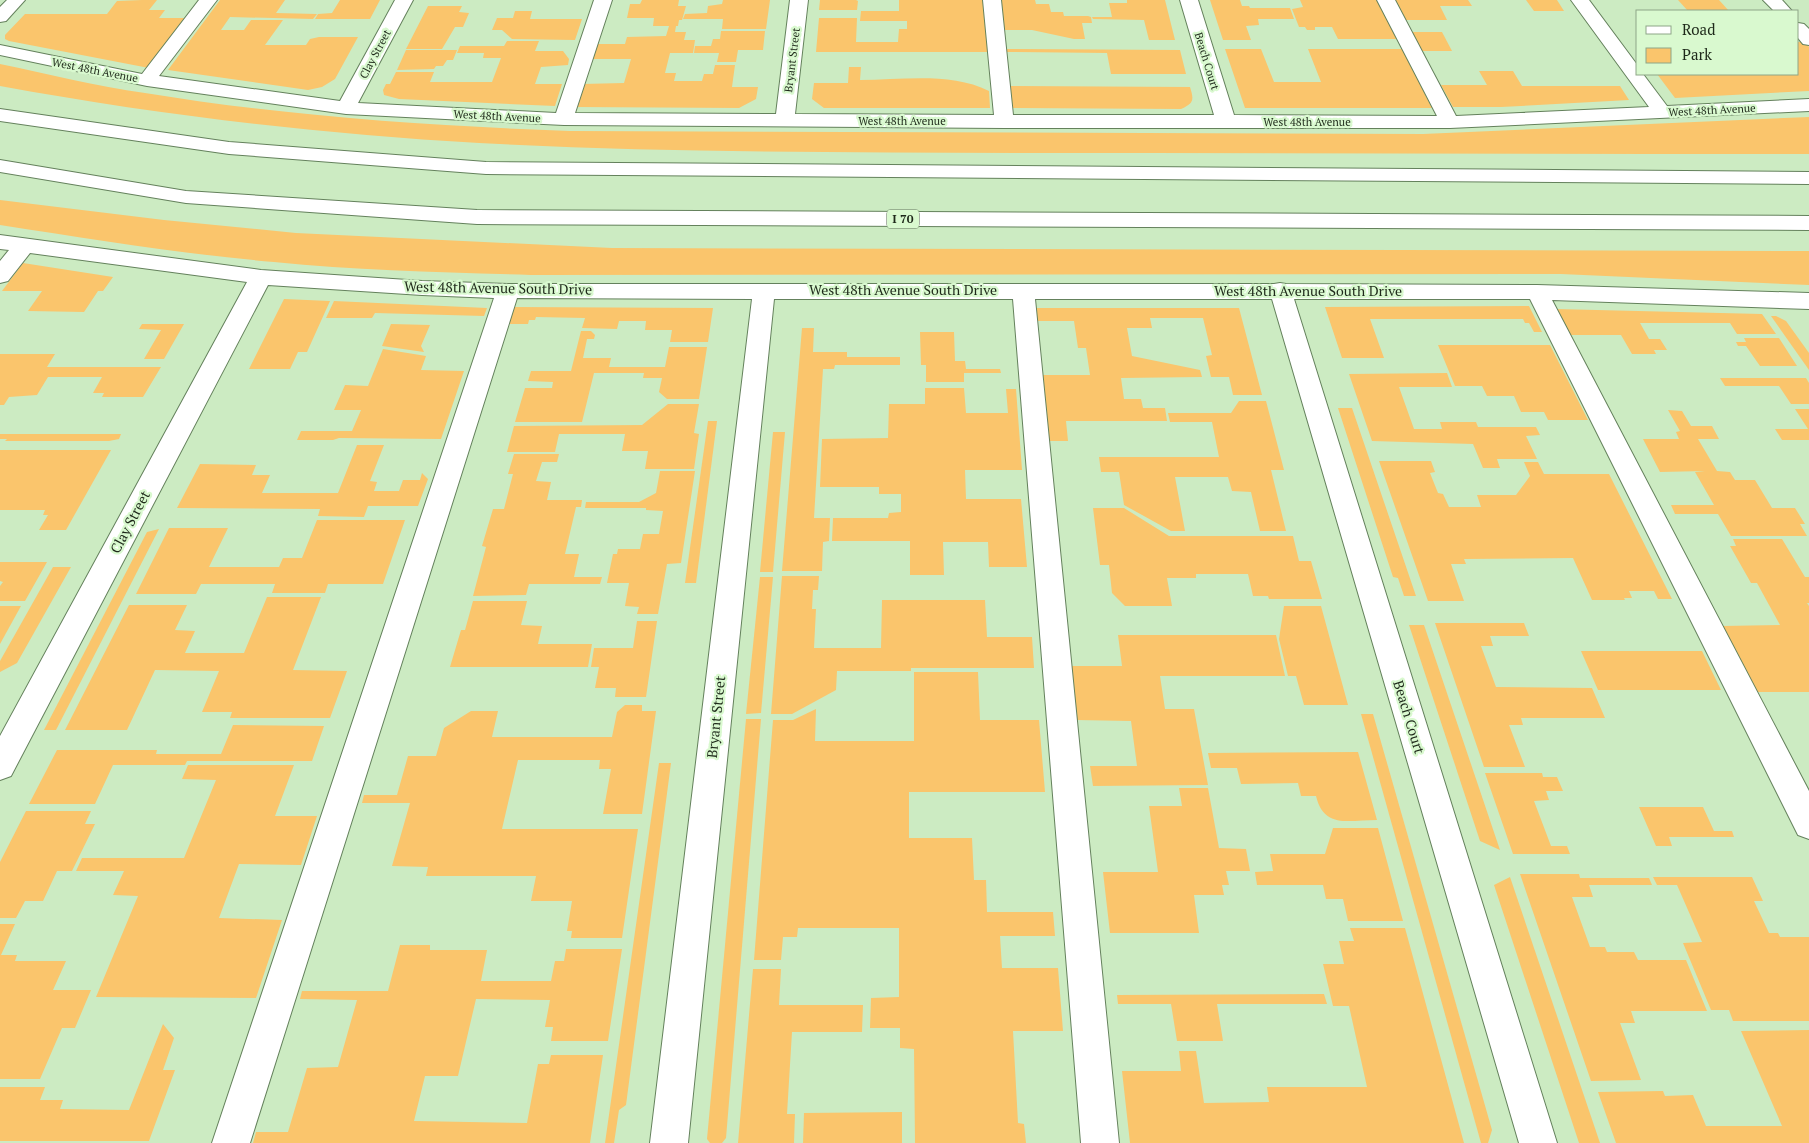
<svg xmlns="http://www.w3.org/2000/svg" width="1809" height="1143" font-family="'PT Serif',serif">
	<rect width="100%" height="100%" fill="#ccebc2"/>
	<g fill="#fac56c">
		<path d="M142 0H157L149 10H165L159 18H187L149 68 9 41 5 39V35L25 14H107L117 1Z"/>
		<path d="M220 0H285L276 13 317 14 313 19 230 17 221 30H244L251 20H283L265 45H306L310 39 319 37H358L335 79 322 87 308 90 168 70Z"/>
		<path d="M340 0H380L370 19H315L318 14 332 13Z"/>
		<path d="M642 0H679L678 6H686L682 20H679L678 26H653L654 18H627L630 4H640Z"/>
		<path d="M723 0H770L766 29H722L723 19H683L685 14 707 13 708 6 722 4Z"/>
		<path d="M820 0H856L858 1 857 10H819Z"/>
		<path d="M899 0H985L990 52H816L819 18H857L856 42H898L899 29H907V21H860L861 11H899Z"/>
		<path d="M998 0H1035L1036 4H1049L1051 12H1063L1064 16H1088L1091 17 1092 23H1082L1085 39H1074L1032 30H1001Z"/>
		<path d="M1127 0H1165L1175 40H1149L1144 20 1093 19 1092 17H1112L1109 3H1127Z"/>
		<path d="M1210 0H1240L1242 6H1249L1250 8H1290L1294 19H1258L1259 25 1246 26 1251 40H1223Z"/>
		<path d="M1300 0H1378L1398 39H1338L1332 27H1315V30H1307L1305 27H1299L1292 9 1303 7Z"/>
		<path d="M1392 0H1468L1472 6H1440L1447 20H1402Z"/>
		<path d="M1526 0H1557L1564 11H1534Z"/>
		<path d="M1678 0H1719L1729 11H1688Z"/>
		<path d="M428 6H462L459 12 469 13 463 27H455L442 49H406Z"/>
		<path d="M515 11H532L530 19H582L575 40 512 39 502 30H492L497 18H513Z"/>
		<path d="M669 26H676L675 32H686L684 40H695L693 53H670L665 73H676L674 81H702L704 74H713L715 65H735L732 87H758L756 99 739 108 574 107 582 84 624 83 631 59H592L596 44H625L627 37 666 36Z"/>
		<path d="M721 31H765L763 50H738L736 62H717L719 53H694L695 46H711L713 39H720Z"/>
		<path d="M1411 32H1442L1452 51H1421Z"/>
		<path d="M507 41H539L535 51H563L569 59 568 65 541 67 535 84H562L555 106 399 99 384 95 383 90 386 84H390L396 72H434L430 82H492L501 58H483L484 53H457L460 46H504Z"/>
		<path d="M1798 42H1805L1809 47V91L1675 98 1657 74H1798Z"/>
		<path d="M1006 49 1180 50 1186 74H1111L1107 53 1006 52Z"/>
		<path d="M1225 49H1261L1274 82H1321L1308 49H1402L1432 108H1245Z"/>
		<path d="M406 50H457L453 60H447L443 66H436L434 69 397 70Z"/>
		<path d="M0 64C48 74 96 86 145 93 285 116 428 126 570 131L1423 134 1809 117V154C1551 154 1293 153 1035 153 849 152 664 153 479 143 319 134 158 115 0 86Z"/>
		<path d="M849 67H861L860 80C903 80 951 72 989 91L990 108H824L812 99 814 83H848Z"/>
		<path d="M1479 71H1513L1522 86H1620L1629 100 1501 107H1453L1441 85H1487Z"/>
		<path d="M1007 86 1190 87C1194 100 1194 103 1181 109L1009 108Z"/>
		<path d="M0 200 164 220 296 233 612 248 1809 251V285L1561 274 531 275C446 272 359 271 274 262 182 254 91 239 0 225Z"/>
		<path d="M23 263 113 277 103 291H98L84 312 28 311 42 291H2Z"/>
		<path d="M284 299 330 301 307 352H298L290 369H249Z"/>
		<path d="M334 301 487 308 484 316 375 313 372 318H326Z"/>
		<path d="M1529 306 1542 332H1534L1529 323H1525L1523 319H1370L1384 358H1342L1325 307Z"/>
		<path d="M513 307 713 308 708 342H670L672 330H645L646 321H619L617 329 582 328 585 318 536 317 535 320H529L528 324H508Z"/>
		<path d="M1031 308H1239L1262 395H1233L1229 377H1211L1206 356 1212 355 1203 318H1150L1152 328H1127L1132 356 1200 370 1202 377 1121 378 1124 399H1141L1143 408H1165L1167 421H1066L1068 441H1049L1043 375H1090L1086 348H1078L1074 321H1033Z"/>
		<path d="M1555 309 1762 314 1776 334H1737L1730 323H1640L1649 339H1660L1667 350H1654L1656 354H1632L1621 335H1569Z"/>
		<path d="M1771 316H1776L1786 321 1809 353V370Z"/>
		<path d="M142 324H184L164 359H144L161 330 139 329Z"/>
		<path d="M391 324 430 325 421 346 424 352 382 346Z"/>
		<path d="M802 328H814L813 352H847V357H900V365H835L834 369H823L814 518H830L829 541 823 542 822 571H782Z"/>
		<path d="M581 331H591L595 335 594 339H587L583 358H611L609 367H665L669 347H707L699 399H667L659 392 662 378H643L644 373H594L582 422H515L525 388H552L553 382 528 381 531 371H571Z"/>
		<path d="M920 332H954L955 361H965L966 369H1000L1001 373H964V382H926V365H921Z"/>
		<path d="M1744 338H1779L1797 366H1760L1746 346H1738L1736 342H1746Z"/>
		<path d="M1438 345H1550L1588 420H1548L1544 412H1521L1514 396H1487L1482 386H1455Z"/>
		<path d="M383 349 426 356 421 370 464 371 441 439 339 438 333 440H297L301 431H352L361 410H334L345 385 368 386Z"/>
		<path d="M0 354H55L47 367H161L143 397H102L104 393H93L102 377H48L37 395 9 397 4 405H0Z"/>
		<path d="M1447 373 1452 387H1399L1414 429H1442L1440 422H1476L1478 427H1536L1540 435 1526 436 1537 459H1497L1500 468H1483L1473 444 1372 441 1349 374Z"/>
		<path d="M1720 378H1806L1809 383V404H1791L1779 386H1725Z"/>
		<path d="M925 388H964L966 413H1008L1006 389H1016L1022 470H965L966 499H1021L1027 567H989L988 542H943L944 575H910V541H832L833 518H888L889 513 901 512V494H879V487H820L822 439 888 438 889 404H925Z"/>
		<path d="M1239 401H1266L1284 470H1271L1286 531H1260L1251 492 1232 491 1228 477H1175L1185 531H1171L1124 505 1119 472H1101L1099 457H1219L1212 422H1170L1168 413H1231Z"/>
		<path d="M668 404H699L694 433 699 434 694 469H645L648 451H622L625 434H559L555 452H507L514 426 642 425Z"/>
		<path d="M1338 408H1352L1416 596H1404L1398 578 1393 577Z"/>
		<path d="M1795 409H1809V440H1782L1775 429H1808Z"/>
		<path d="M1668 410 1682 411 1691 426H1712L1719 439H1698L1717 471 1730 472 1735 480H1755L1772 508H1795L1805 524H1800L1807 536H1731L1718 514H1675L1671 505H1714L1695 472 1705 471 1660 472 1643 439H1679L1676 432 1680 431Z"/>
		<path d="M708 421H717L696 583H685Z"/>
		<path d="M773 432H785L773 572H760Z"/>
		<path d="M0 434H121L119 439 109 441H5L7 439H0Z"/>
		<path d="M357 445H384L370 481 377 482 374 491H399L403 480H420L422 473 428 479 418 506H368L364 517 318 516 320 509 177 508 200 464 256 465 252 475H270L262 493H338Z"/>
		<path d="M0 450H111L66 530H39L48 515H43L45 510H0Z"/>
		<path d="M514 454H559L557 462H542L536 481 551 482 547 500H582L581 507H576L565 554H579L574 577H602L600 584H529L526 595 473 596 486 547 482 546 493 509H504L513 474H508Z"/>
		<path d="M1379 461H1431L1435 472 1430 473 1438 493 1443 494 1449 507H1481L1477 495H1516L1530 476 1524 462H1538L1544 474H1609L1672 599H1658L1654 591H1629L1632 598H1624L1625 600H1592L1573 558 1464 559 1466 564H1451L1464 601H1428Z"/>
		<path d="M660 471H695L681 563 667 564 658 614H637L639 607 625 606 629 583H607L613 554H617L618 549H640L643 534H659L663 511 646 510V508H585L586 502H639L656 493Z"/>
		<path d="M1093 508H1124L1169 536H1293L1299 561H1311L1322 599H1269L1268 596H1253L1248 574H1196V578H1167L1172 606H1125L1112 593 1109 565H1100Z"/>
		<path d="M317 520H405L383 584H328L325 593H272L275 584H201L196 594H136L169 528H228L209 567H279L283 558H302Z"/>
		<path d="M159 529 56 730H44L147 532Z"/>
		<path d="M1733 539H1782L1805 577H1809V603H1807L1809 606V692H1757L1722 626 1780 625 1757 583H1751L1730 546H1736Z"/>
		<path d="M0 562H47L25 601H0V586L3 582 0 581Z"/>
		<path d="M53 567H71L17 663 0 672V661Z"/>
		<path d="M782 576H819L818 590H813L812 609H816L814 648H881L882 600H985L987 637H1032L1034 668H911V671H837L836 690 792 714H771Z"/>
		<path d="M760 577H773L761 713 746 714Z"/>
		<path d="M267 597H321L293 670 347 671 330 718H230L232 712H202L219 671 155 670 127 730H65L129 605H187L175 630 195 631 185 653H244Z"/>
		<path d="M473 601H527L521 625 542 626 538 644H592L588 667H450L461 630H465Z"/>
		<path d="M0 606H21L0 644Z"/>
		<path d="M1284 606H1321L1348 705H1304L1296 676H1288L1279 639Z"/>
		<path d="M637 621H657L646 697H615L616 688H595L599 667H591L594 648H633Z"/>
		<path d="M1435 623H1524L1529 636H1490L1493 646H1481L1496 687 1592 688 1605 718H1521L1523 725H1509L1525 767H1484Z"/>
		<path d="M1409 625H1424L1500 850 1480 841Z"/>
		<path d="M1118 635H1276L1285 676H1160L1165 709H1194L1208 785 1093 786 1090 766H1137L1131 721 1076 720 1070 666H1122Z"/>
		<path d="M1581 651H1702L1721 690H1598Z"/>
		<path d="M914 672H978L980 720H1039L1045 792H909V838H972L974 880H986L987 912H1053L1055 936H1000L1002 968H1058L1063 1031H1013L1018 1123 1024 1124 1026 1143H915L914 1049 900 1048V1028H870L871 998 899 997V928H798L797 937H783L781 960H754L773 720H793L816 709 815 741H914Z"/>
		<path d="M625 705H642V711H656L642 814H603L611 769H599L600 760H518L502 829H638L622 938H571L572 931H567L572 901H531L536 876H426L428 867 392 866 410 803H362L364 795H397L408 756H436L444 728 471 711H498L492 737H612L617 712Z"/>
		<path d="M1361 714H1373L1492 1130 1488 1143H1481Z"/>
		<path d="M746 719H761L726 1138 722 1143H710L707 1139Z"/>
		<path d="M233 725 324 726 312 761H187L185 765H113L95 804H29L57 750H157L156 754H221Z"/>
		<path d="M1358 752 1377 820C1348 820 1324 829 1316 796H1301L1298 783 1241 784 1237 768H1211L1208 753Z"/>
		<path d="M659 763H671L626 1105 619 1110 614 1143H605Z"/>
		<path d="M188 765H294L275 816H317L301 865 239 864 219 918 282 920 256 998 96 997 138 896 113 895 124 871H76L82 858H184L216 780 182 779Z"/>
		<path d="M1485 773H1542L1543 777H1557L1563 791H1546L1549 800 1534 801 1551 846H1567L1570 854H1513Z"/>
		<path d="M1179 788H1208L1219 848 1246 849 1250 871H1226L1229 885H1222L1224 895H1194L1199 933H1110L1103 872H1158L1149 806H1182Z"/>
		<path d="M1639 807H1703L1714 831H1732L1734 837H1669L1672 846H1656Z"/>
		<path d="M26 811H91L85 824H95L72 871H57L43 901H25L16 918H0V862Z"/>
		<path d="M1333 828H1378L1403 921H1348L1343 899H1326L1323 885H1257L1255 872 1273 871 1270 854H1325Z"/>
		<path d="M1520 874H1579L1580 878H1649L1652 885H1589L1593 897H1572L1590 947H1605L1607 952H1634L1638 960H1686L1707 1011H1631L1635 1023H1620L1641 1080 1591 1081Z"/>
		<path d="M1510 877 1600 1143H1579L1494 885Z"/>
		<path d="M1653 877H1752L1763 901H1754L1769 933H1778L1780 937H1809V1021H1733L1729 1010H1711L1683 943 1702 942 1677 885H1657Z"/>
		<path d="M0 924H15L1 955H17L15 961H66L53 990H91L75 1028H62L40 1079H0Z"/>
		<path d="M1350 928H1405L1464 1143H1130L1122 1071H1181L1179 1051H1196L1204 1103 1269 1102 1267 1087H1367L1349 1006H1333L1323 964H1344L1339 941H1354Z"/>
		<path d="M400 945H430V950H487L481 981H551L555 961H564L566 949H622L608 1041H551L553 1027H545L550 1000 476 999 458 1076H425L414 1121 527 1123 538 1064H549L551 1055H603L590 1143H253L256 1132H288L307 1068 338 1067 357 1000 300 999 302 991H388Z"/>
		<path d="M753 969H781L779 1005H863L862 1032H792L787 1114H795L794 1143H738Z"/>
		<path d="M1324 994 1327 1004H1217L1223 1041H1177L1171 1004H1118L1117 995Z"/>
		<path d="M163 1024 174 1038 163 1070H175L149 1141H0V1087H45L40 1100H63L60 1109 129 1110Z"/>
		<path d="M1809 1030V1143H1616L1598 1092 1663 1091 1665 1096 1693 1095 1706 1126H1782L1741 1031Z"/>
		<path d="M902 1112V1143H803L804 1113Z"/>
	</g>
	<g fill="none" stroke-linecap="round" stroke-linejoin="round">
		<g stroke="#64815c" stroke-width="2">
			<g id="minor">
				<path d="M7 0H25L6 21 0 22V7Z"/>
				<path d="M199 0H217L159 76 340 101 395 0H413L358 103 556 113 594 0H612L575 113 776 114 790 0H808L795 114 994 115 983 0H1001L1013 115H1214L1180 0H1198L1234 115 1437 116 1377 0H1395L1456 116 1649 107 1571 0H1589L1638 66V74H1643L1667 106 1809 99V111L1450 128H1004L564 125 346 114 147 86 0 55V45L142 74Z"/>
				<path d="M1763 0H1782L1792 11H1774Z"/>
				<path d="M1798 23 1804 24 1809 29V45L1803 44 1798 38Z"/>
				<path d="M0 235 261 270 422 281 508 284H1274L1280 283 1286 284 1537 285 1809 293V309L1552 300 1809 791V839L1798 835 1530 299H1294L1557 1143H1519L1272 299H1035L1119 1143H1081L1013 299H774L688 1143H650L752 299 517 298 250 1143H212L494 298 422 295 268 285 11 776 0 780V736L247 282 30 253 8 281 0 283V261L9 250 0 249Z"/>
			</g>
		</g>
		<g stroke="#64815c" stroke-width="2">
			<g id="highway">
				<path d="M0 109 229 142 486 162 1809 172V184L486 174 229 154 0 121Z"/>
				<path d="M0 160 186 191 477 210 1809 216V230L477 224 186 203 0 172Z"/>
			</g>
		</g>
		<use href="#minor" fill="#fff" fill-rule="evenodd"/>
		<use href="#highway" fill="#fff" fill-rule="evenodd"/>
	</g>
	<g text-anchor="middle" stroke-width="4.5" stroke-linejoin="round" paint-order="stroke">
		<g font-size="11" fill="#1e291a" stroke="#d9f9cf">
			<text transform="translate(375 54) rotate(-62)" y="4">Clay Street</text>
			<text transform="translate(792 60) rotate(-83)" y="4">Bryant Street</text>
			<text transform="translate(1207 61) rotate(73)" y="4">Beach Court</text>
			<text transform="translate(95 70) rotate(11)" y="4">West 48th Avenue</text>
			<text transform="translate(1712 110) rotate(-3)" y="4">West 48th Avenue</text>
			<text transform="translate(497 116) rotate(3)" y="4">West 48th Avenue</text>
			<text x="902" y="125">West 48th Avenue</text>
			<text x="1307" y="126">West 48th Avenue</text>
		</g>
		<rect fill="#d9f9cf" stroke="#566750" stroke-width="1" x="887" y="209.5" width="32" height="19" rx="4"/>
		<g font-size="12" font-weight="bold" fill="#1e291a">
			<text x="903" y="223">I 70</text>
		</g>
		<g font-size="14" fill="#1e291a" stroke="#d9f9cf">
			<text transform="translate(498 288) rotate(1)" y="5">West 48th Avenue South Drive</text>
			<text x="903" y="295">West 48th Avenue South Drive</text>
			<text x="1308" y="296">West 48th Avenue South Drive</text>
			<text transform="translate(130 522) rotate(-62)" y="5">Clay Street</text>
			<text transform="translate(716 717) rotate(-84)" y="5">Bryant Street</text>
			<text transform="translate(1409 717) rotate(73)" y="5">Beach Court</text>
		</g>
	</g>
	<rect x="1636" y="10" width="162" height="65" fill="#d9f9cf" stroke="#8ea687"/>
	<rect x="1646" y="26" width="25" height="8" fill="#ffffff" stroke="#8ea687"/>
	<text x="1682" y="35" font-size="15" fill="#1e291a">Road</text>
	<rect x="1646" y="48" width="25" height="15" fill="#fac56c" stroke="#8ea687"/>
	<text x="1682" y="60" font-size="15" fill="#1e291a">Park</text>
</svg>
